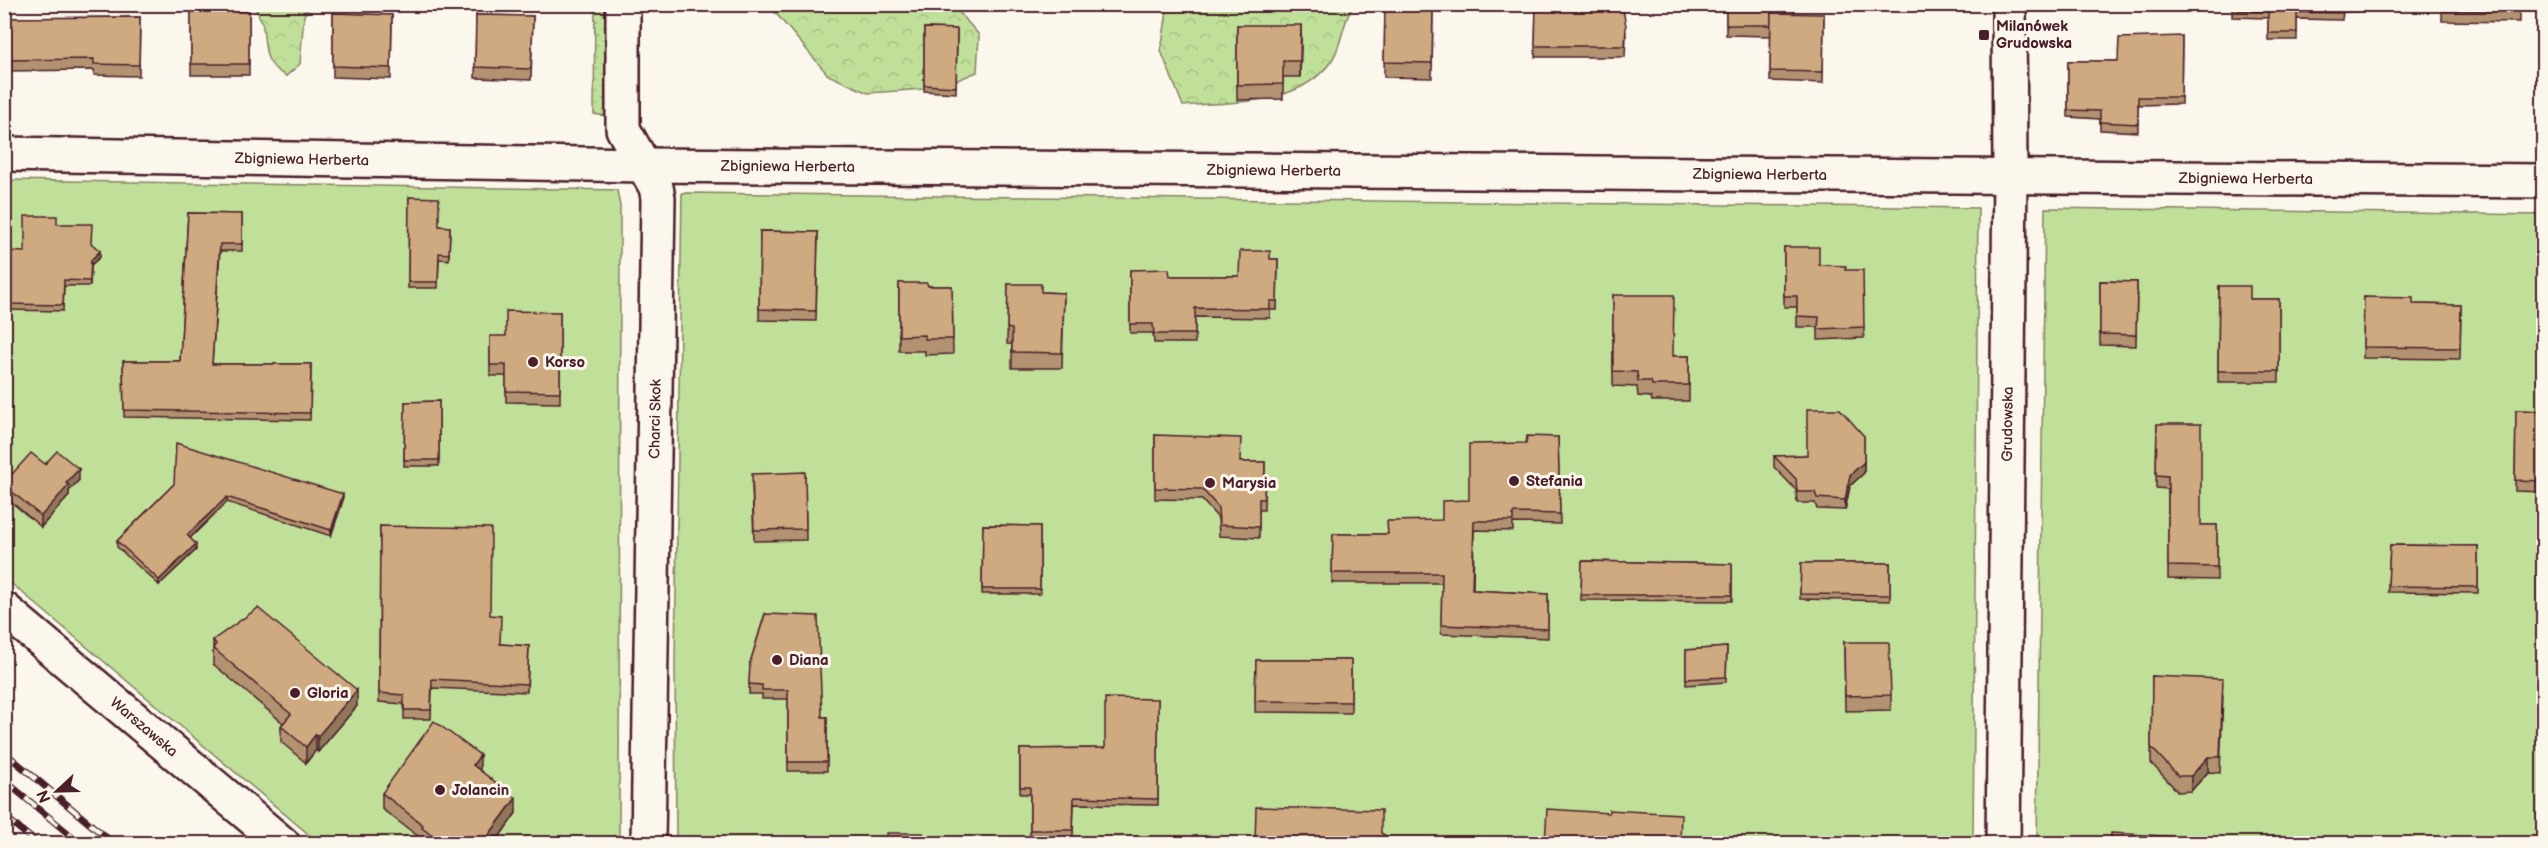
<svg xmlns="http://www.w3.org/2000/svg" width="2548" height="848" font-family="'Balsamiq Sans',sans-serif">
	<defs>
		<pattern id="grass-dots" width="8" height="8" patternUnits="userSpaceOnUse" patternTransform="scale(1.5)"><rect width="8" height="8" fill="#c0e099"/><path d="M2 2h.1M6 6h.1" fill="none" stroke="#a6c084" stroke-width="1.8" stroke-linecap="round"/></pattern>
		<pattern id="forest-crowns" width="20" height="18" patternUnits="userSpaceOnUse" patternTransform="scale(1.5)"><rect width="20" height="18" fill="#c0e099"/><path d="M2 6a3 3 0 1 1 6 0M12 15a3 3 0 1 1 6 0" fill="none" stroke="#a6c084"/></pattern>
	</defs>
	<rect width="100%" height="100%" fill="#fbf7ec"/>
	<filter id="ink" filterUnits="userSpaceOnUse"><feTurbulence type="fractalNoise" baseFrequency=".0167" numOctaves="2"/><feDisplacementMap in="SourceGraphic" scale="12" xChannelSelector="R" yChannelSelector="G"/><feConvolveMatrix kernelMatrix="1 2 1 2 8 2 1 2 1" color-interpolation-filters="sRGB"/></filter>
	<g filter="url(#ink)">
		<path fill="url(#grass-dots)" stroke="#858062" stroke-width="1.5" d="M595 5H613V117L594 114Z"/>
		<g fill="url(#forest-crowns)" stroke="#858062" stroke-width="1.5">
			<path d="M777 4 953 5 979 35 977 72 938 88 868 93 828 75 774 11Z"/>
			<path d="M254 5H311L304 15 300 64 286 76C263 64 266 49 263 27 262 20 257 12 254 5Z"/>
			<path d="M1168 5H1354C1342 21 1343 43 1332 60 1300 107 1234 101 1183 106L1161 51Z"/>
		</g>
		<g fill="#c0e099" stroke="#858062" stroke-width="1.5">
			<path d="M5 180 617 190 620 206 619 843H319L5 578Z"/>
			<path d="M682 193 1978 208 1973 843 676 844 675 661Z"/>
			<path d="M2045 208 2543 215V843L2037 844Z"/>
		</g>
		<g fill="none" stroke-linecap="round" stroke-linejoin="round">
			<g stroke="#4a1f2b" stroke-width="38">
				<g id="street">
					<path d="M623 4V129L656 187 658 198 648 844"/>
					<path id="s1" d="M4 154 643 165 2544 181"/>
					<path id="s2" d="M2003 844 2010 175 2009 4"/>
				</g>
			</g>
			<g stroke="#4a1f2b" stroke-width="38">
				<g id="secondary">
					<path id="s3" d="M4 609 283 844"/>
				</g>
			</g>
			<use href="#street" stroke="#fbf7ec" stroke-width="33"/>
			<use href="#secondary" stroke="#fbf7ec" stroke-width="33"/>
			<g stroke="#4a1f2b" stroke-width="7">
				<g id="rail">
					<path d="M4 752 114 844"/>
					<path d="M4 780 81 844"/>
					<path d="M4 816 38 844"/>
				</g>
			</g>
			<use href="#rail" stroke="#fbf7ec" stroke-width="4.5" stroke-dasharray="14" stroke-linecap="butt"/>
		</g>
		<g fill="#b2926f" stroke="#4a1f2b" stroke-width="1.5">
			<path d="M1536 4H1626V8L1623 10 1626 36 1625 57H1535Z"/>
			<path d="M1726 4H1771V36L1726 35Z"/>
			<path d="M2232 4H2364V11L2343 12 2342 20 2297 19V40H2268V18L2232 17Z"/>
			<path d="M2442 4H2519V22L2442 21Z"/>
			<path d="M1385 6 1433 7 1432 78 1384 77Z"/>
			<path d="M191 10 249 11V75H191Z"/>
			<path d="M333 13 392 15 391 79 333 77Z"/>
			<path d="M1771 13 1824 14 1823 83 1770 81Z"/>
			<path d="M476 15 533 16 531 80 475 78Z"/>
			<path d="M140 17 139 76 94 75V70L4 71V18Z"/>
			<path d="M1237 25 1301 41 1300 77H1283V99L1237 100Z"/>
			<path d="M924 28 957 29 956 93 924 91Z"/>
			<path d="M2182 36 2181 104 2138 105V132L2100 130V119L2068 117V61H2118Z"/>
			<path d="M409 197 439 226 450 227 449 260 439 259 438 288H408Z"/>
			<path d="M188 213 242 214V251H220L212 364H311L310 420 124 417 123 361H180Z"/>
			<path d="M57 224 91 243 100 257 91 265 90 286H64L63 311 4 310V251L25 252Z"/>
			<path d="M760 231 818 232 816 321 759 320Z"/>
			<path d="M1784 247 1819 265 1845 270 1864 327V338L1818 340V327H1797V307H1784Z"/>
			<path d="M1270 259H1278L1277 310H1270V318L1195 317V343H1154L1153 333H1130V270L1170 276H1239Z"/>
			<path d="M2100 281 2137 282 2136 346 2100 345Z"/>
			<path d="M899 283 928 286H952L953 354 925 355V351H899Z"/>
			<path d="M1008 284 1041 292 1064 293 1062 368H1012V344H1007Z"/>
			<path d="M2219 286 2250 299H2279V382H2218Z"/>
			<path d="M1613 295 1673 356H1689V401H1652L1651 397 1638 396 1637 387 1613 386Z"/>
			<path d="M2364 297 2413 304 2461 305 2460 359 2363 358Z"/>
			<path d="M560 312V403L506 402V376H490V346L506 336Z"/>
			<path d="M439 401V466H404L405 402Z"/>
			<path d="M2516 410 2544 411V492L2515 491Z"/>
			<path d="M2157 424 2201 525H2217V580L2168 579V489L2156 488Z"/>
			<path d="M1155 435 1240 462H1265L1264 510H1259V538L1219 536 1218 518 1202 500 1155 499Z"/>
			<path d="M1864 436V473L1850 486 1845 510 1817 509 1815 503H1797L1796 490 1774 467V456L1807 455Z"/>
			<path d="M1558 437 1560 524 1513 523V531L1474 530 1473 590 1548 594V638L1441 634 1442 583H1332L1333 534H1387L1442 520 1469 500 1526 443Z"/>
			<path d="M45 464 79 480 69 491V496L41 527 4 496V483Z"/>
			<path d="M805 472 806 540 754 541 752 485Z"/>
			<path d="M174 484 343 500 331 536 227 502 190 538 196 550 159 585 117 547V541Z"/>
			<path d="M983 525 1040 526V594H982Z"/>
			<path d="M380 526 490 615 500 644 529 646 527 692 432 688 431 719H404V704L379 702Z"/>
			<path d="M2390 545 2478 546V593L2388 592Z"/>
			<path d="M1582 561 1732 564V601L1581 600Z"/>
			<path d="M1801 563H1890V601L1800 599Z"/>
			<path d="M765 614 822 717H827V771H788V699H762V694H749L750 663Z"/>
			<path d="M213 640 357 706 318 752 316 750 306 763 281 742V726L283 723 213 664Z"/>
			<path d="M1844 642 1891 695V710L1845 711Z"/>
			<path d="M1727 647 1726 682 1686 685V650Z"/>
			<path d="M1256 660H1351V713L1255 712Z"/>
			<path d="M2152 676 2223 695 2220 773 2208 772 2191 791 2178 792 2151 763Z"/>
			<path d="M1158 699V805L1074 804 1073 837H1030V794H1020V749L1105 748Z"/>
			<path d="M480 771 516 813 495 843H422V839L382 809V793Z"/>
		</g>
		<g fill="#91775a" stroke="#4a1f2b" stroke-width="1.5">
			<path d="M1622 4H1626V8L1622 11Z"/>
			<path d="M1301 25V41L1300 77V61Z"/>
			<path d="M100 251V257L91 265 90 286 91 260Z"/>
			<path d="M1864 462V473L1850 486 1845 510V500L1850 475Z"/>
			<path d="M79 469V480L69 491V496L41 527V516L66 483Z"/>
			<path d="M343 494V500L331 536V530Z"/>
			<path d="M227 497V502L187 541V535Z"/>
			<path d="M196 544V550L159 585V580Z"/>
			<path d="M357 690V706L318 752V736Z"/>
			<path d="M316 734V750L306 763V747Z"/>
			<path d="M480 755V771L473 765Z"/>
			<path d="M2208 757V772L2191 791V776Z"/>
			<path d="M516 798V813L495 843H483Z"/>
			<path d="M445 837V843H441V842Z"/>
		</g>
		<g fill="#cfaa81" stroke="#4a1f2b" stroke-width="1.5">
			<path d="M1536 4H1622L1626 26 1625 46H1535Z"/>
			<rect x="1726" y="4" width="45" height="21"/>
			<path d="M2232 4H2356L2343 5 2342 13 2297 12V33H2268V11L2232 10Z"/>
			<path d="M2442 4H2519V11L2442 10Z"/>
			<path d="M1385 6 1433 7 1432 63 1384 62Z"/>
			<path d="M191 10 249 11V64H191Z"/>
			<path d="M333 13 392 15 391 68 333 66Z"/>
			<path d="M1771 13 1824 14 1823 72 1770 71Z"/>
			<path d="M476 15 533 16 531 69 475 67Z"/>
			<path d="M140 17 139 65 94 64V59L4 60V18Z"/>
			<path d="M1237 25H1301L1300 61H1283V84L1237 85Z"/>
			<path d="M924 28 957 29 956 87 924 85Z"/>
			<path d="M2182 36 2181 97H2138V124L2100 122V111L2068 110V61H2118L2119 38Z"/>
			<path d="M409 197 439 198V226L450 227 449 254 439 253 438 282H408Z"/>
			<path d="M188 213 242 214V244H220L212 364H311L310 413 124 410 123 361H180Z"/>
			<path d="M25 216H57V224H92L91 243 100 251 91 260 90 281 64 280 63 305 4 304V251L25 252Z"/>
			<path d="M760 231 818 232 816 311 759 309Z"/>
			<path d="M1784 247H1819V265L1846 266 1845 270H1863L1864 327 1818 329 1819 317 1797 316V296H1784Z"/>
			<path d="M1240 251H1270V259H1278L1277 301H1270V309L1195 308V334H1154L1153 324H1130V270L1169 269 1170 276H1239Z"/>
			<path d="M2100 281 2137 282 2136 335 2100 334Z"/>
			<path d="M899 283H927L928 286H952L953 339H925V335L899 336Z"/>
			<path d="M1008 284H1041V292L1064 293 1062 353 1012 352V329L1007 328Z"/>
			<path d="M2219 286H2250V299H2279V371H2218Z"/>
			<path d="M1613 295H1674L1673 356H1689V385H1652L1651 381H1638L1637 372 1613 371Z"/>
			<path d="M2364 297 2413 298V304L2461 305 2460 348 2363 347Z"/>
			<path d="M506 311 560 312V392L506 391V365H490V336H506Z"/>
			<path d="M439 401V460H404L405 402Z"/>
			<path d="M1807 409H1840L1864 436V462L1850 475 1845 500 1817 498 1815 492H1797L1796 479 1774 456 1807 455Z"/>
			<path d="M2516 410 2544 411V481L2515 480Z"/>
			<path d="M2157 424H2201V525H2217V567L2168 566V476L2156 475Z"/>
			<path d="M1155 435 1241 438 1240 462H1265L1264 499H1259V527L1219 525 1218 507 1202 489 1155 488Z"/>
			<path d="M1527 436 1558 437 1560 514 1513 513V521H1474L1472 590 1548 594V629L1441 625 1442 573H1332L1333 534H1388L1387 521 1442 520V501L1469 500V444L1526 443Z"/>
			<path d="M176 443 343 494 331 530 227 497 187 535 196 544 159 580 117 541 174 484Z"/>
			<path d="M57 451 79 469 66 483 69 485 41 516 4 485V483L31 453 45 464Z"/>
			<path d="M805 472 806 529 754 530 752 474Z"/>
			<path d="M983 525 1040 526V589H982Z"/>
			<path d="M380 526 491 528 490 615 501 616 500 644 529 646 527 684 432 679 431 710H404V695L379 693Z"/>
			<path d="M2390 545 2478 546V587L2388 586Z"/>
			<path d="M1582 561 1732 564V595H1581Z"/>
			<path d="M1801 563H1890V595L1800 594Z"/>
			<path d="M258 608 357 690 318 736 316 734 306 747 281 726 291 714 213 648 216 644 213 640Z"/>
			<path d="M765 614 818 616 822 717H827V762H788V690H762V685L749 684 750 663Z"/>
			<path d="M1844 642H1889L1891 695 1845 696Z"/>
			<path d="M1727 647 1726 677 1686 679V650Z"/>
			<path d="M1256 660H1351V702L1255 701Z"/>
			<path d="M2152 676 2223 679 2220 757H2208L2191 776H2178L2151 747Z"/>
			<path d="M1105 698 1158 699V799L1074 797 1073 830H1030V787H1020V749L1105 748Z"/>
			<path d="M434 721 480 755 473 765 516 798 483 843H454L445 837 441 842 422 828 423 825 382 793Z"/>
			<path d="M1256 807 1381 810V833L1393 840 1391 843H1255Z"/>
			<path d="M1547 809 1609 813V810L1681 814 1680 843H1545Z"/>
			<path d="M887 833H923V843H851V842L887 843Z"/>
			<path d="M2111 833 2180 837 2179 843H2111Z"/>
			<path d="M774 840 775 843H765Z"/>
			<path d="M2425 841 2482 842V843H2424Z"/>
		</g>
	</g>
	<g fill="#4a1f2b" stroke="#fbf7ec" stroke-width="2">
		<rect x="1978" y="29" width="12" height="12" rx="3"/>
		<circle cx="533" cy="362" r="6"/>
		<circle cx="1514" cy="481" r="6"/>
		<circle cx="1210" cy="483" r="6"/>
		<circle cx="777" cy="660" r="6"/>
		<circle cx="295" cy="693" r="6"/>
		<circle cx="440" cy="790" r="6"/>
	</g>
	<g text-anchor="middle" stroke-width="6" stroke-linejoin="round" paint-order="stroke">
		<g font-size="15" font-weight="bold" fill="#4a1f2b" stroke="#fbf7ec" text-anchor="start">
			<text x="1996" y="31">Milanówek<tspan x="1996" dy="17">Grudowska</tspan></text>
			<text x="545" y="367">Korso</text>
			<text x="1526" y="486">Stefania</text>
			<text x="1222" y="488">Marysia</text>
			<text x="789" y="665">Diana</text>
			<text x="307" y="698">Gloria</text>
			<text x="452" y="795">Jolancin</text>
		</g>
		<g font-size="15" fill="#4a1f2b" stroke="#fbf7ec">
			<text dy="5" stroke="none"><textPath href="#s1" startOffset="298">Zbigniewa Herberta</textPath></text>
			<text dy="5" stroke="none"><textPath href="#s1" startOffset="784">Zbigniewa Herberta</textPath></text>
			<text dy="5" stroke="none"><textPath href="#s1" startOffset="1270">Zbigniewa Herberta</textPath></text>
			<text dy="5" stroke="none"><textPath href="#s1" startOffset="1756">Zbigniewa Herberta</textPath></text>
			<text dy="5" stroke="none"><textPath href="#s1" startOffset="2242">Zbigniewa Herberta</textPath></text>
			<text transform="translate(655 419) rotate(-89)" y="5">Charci Skok</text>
			<text dy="5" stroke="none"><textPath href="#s2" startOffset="420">Grudowska</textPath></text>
			<text dy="5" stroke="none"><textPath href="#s3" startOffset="183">Warszawska</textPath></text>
		</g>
	</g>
	<rect width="2548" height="848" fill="none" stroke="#fbf7ec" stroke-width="24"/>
	<rect x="12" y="12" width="2524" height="824" fill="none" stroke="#4a1f2b" stroke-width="2" filter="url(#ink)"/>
	<g transform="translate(57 791) rotate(248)" stroke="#fbf7ec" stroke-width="4.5" paint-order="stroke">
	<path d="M0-4.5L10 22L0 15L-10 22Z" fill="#4a1f2b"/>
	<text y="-9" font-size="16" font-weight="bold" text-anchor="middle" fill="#4a1f2b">N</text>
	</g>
</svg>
